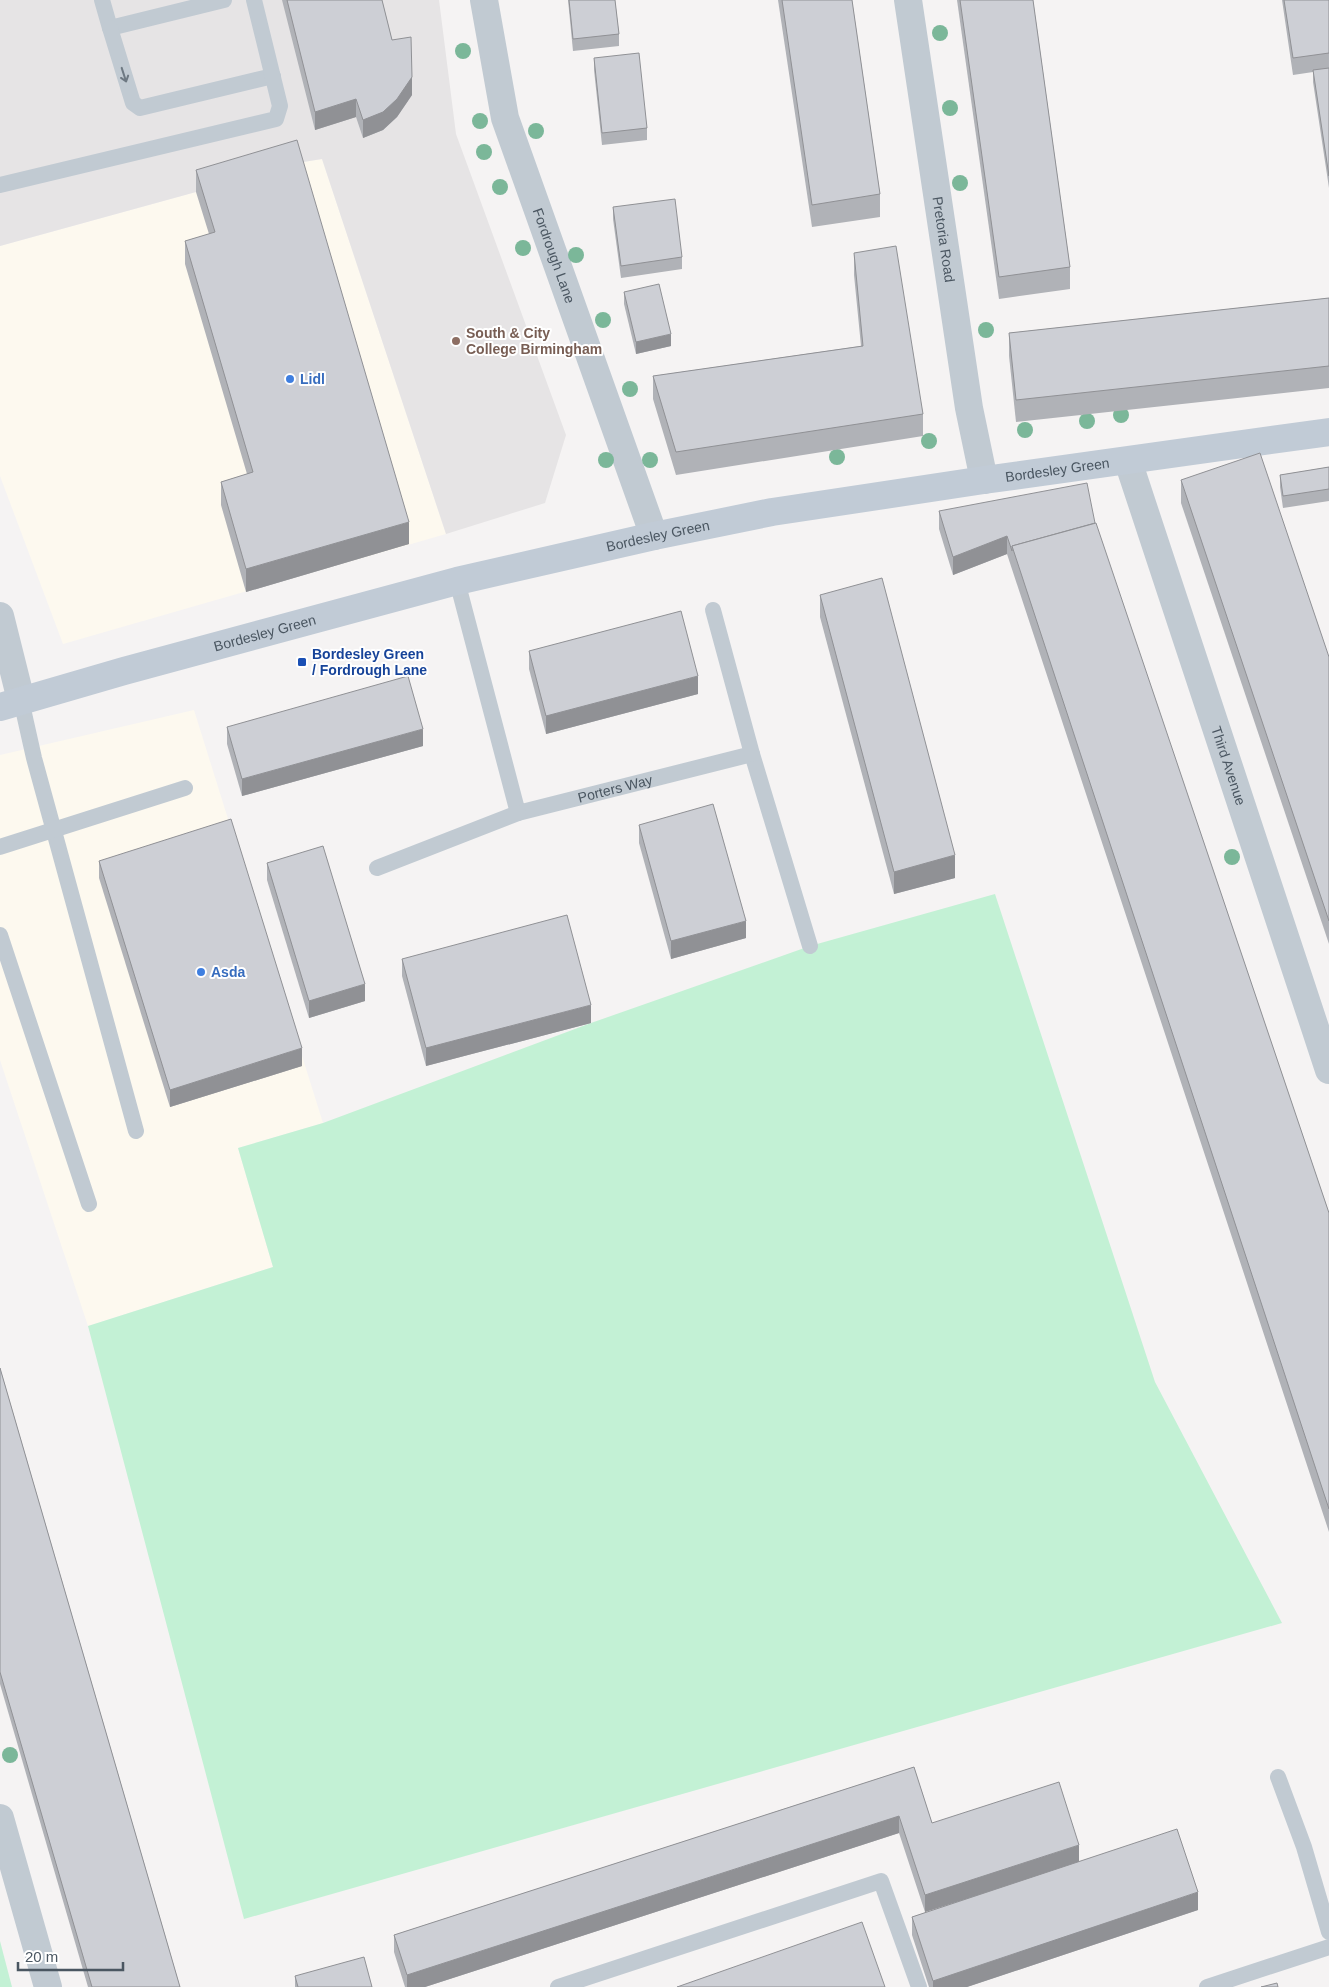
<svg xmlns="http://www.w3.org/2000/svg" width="1329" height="1987" font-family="Arial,sans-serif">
	<rect width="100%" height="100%" fill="#f5f3f3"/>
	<g fill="#fdf9ef">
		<path d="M322 159 446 534 63 644 0 476V246L196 192 297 163Z"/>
		<path d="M194 710 323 1123 238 1148 273 1267 88 1326 0 1060V755Z"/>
	</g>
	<path fill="#e6e4e5" d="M0 0H439L456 134 566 435 545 503 446 534 322 159 297 163 196 192 0 246Z"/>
	<g fill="#c3f1d5">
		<path d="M995 894 1155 1382 1282 1623 244 1919 88 1326 273 1267 238 1148 323 1123 591 1023 810 946Z"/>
		<path d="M0 1941 12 1987H0Z"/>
	</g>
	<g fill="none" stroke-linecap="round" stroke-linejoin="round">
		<g stroke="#c1cad2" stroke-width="16">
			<path d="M102 0 110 28 224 0"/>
			<path d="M110 28 133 103 140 108 273 76"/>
			<path d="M0 185 276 119 280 106 254 0"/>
			<path id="s1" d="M457 581 518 813 752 754 810 946"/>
			<path d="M713 610 752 754"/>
			<path d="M21 700 34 758 136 1131"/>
			<path d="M0 847 185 788"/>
			<path d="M377 868 518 813"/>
			<path d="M0 935 89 1204"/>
			<path d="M1278 1777 1304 1847 1329 1932"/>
			<path d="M558 1987 881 1881 919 1987"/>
			<path d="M1207 1987 1329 1947"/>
		</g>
		<g stroke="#c1cad2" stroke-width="28">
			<path id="s2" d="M484 0 505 118 654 536"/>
			<path id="s3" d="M908 0 969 408 984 480"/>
			<path id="s4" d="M1128 461 1329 1070"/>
			<path d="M0 616 21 700"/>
			<path d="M0 1818 48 1987"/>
		</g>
		<path stroke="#c1cbd6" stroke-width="28" id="s5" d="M0 707 124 671 457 581 654 536 772 512 984 480 1329 432"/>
	</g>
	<g fill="#7bb799">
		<circle cx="940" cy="33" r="8"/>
		<circle cx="463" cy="51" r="8"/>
		<circle cx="950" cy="108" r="8"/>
		<circle cx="480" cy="121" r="8"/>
		<circle cx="536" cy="131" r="8"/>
		<circle cx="484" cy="152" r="8"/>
		<circle cx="960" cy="183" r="8"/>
		<circle cx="500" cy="187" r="8"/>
		<circle cx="523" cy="248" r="8"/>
		<circle cx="576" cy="255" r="8"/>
		<circle cx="603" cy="320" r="8"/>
		<circle cx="986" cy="330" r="8"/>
		<circle cx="630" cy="389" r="8"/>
		<circle cx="1121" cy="415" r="8"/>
		<circle cx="1087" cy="421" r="8"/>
		<circle cx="1025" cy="430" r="8"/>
		<circle cx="929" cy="441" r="8"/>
		<circle cx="837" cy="457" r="8"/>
		<circle cx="606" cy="460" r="8"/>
		<circle cx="650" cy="460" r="8"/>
		<circle cx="1232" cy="857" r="8"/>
		<circle cx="10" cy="1755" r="8"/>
	</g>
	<g fill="#b0b2b7">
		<path d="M282 0H382L392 40 412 95 397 117 383 130 363 138 356 117 315 130Z"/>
		<path d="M568 0H615L619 34V46L573 51Z"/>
		<path d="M778 0H852L880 194V217L812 227Z"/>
		<path d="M957 0H1033L1070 267V289L999 299Z"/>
		<path d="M1282 0H1329V188L1313 82V72L1293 75Z"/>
		<path d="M594 58 647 128V140L602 145 594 70Z"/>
		<path d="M196 170 409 544 246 592 221 505V482L247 474 185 264V241L209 234 196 192Z"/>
		<path d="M613 207 682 257V269L621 278 613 219Z"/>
		<path d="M854 253 923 414V436L676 475 653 399V376L861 346 854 275Z"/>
		<path d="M624 292 671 346 636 354 624 304Z"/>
		<path d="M1329 298V388L1016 422 1009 356V333Z"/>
		<path d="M1329 467V501L1283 508 1280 487V475Z"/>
		<path d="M1181 480 1329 657V944L1181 503Z"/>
		<path d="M939 511 1095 523 1329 1213V1532L1007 554 953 575 939 529Z"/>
		<path d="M820 595 955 878 894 894 820 617Z"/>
		<path d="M529 651 698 694 546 734 529 669Z"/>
		<path d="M227 727 423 746 242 796 227 744Z"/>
		<path d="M639 825 746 938 671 959 639 843Z"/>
		<path d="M99 861 302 1066 170 1107 99 878Z"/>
		<path d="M267 863 365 1001 309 1018 267 880Z"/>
		<path d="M402 959 591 1023 426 1066 402 976Z"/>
		<path d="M0 1368 180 1987H88L0 1684Z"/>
		<path d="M914 1767 932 1823 1079 1861 1198 1910 967 1987H929L912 1935V1917L985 1893 925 1912 899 1833 425 1987H405L394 1952V1935Z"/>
		<path d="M295 1976 372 1987H295Z"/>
	</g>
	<g fill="#909195">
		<path d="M412 77V95L397 117 383 130 363 138V120Z"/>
		<path d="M356 99V117L315 130V112Z"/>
		<path d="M671 334V346L636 354V342Z"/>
		<path d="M409 522V544L246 592V569Z"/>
		<path d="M1007 536V554L953 575V557Z"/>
		<path d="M698 676V694L546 734V716Z"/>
		<path d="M423 729V746L242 796V779Z"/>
		<path d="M955 855V878L894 894V872Z"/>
		<path d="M746 921V938L671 959V941Z"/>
		<path d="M365 984V1001L309 1018V1001Z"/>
		<path d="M591 1005V1023L426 1066V1048Z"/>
		<path d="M302 1048V1066L170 1107V1090Z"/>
		<path d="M899 1816V1833L425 1987H407V1975Z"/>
		<path d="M1079 1845V1863L925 1912V1895Z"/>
		<path d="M1198 1892V1910L967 1987H933V1981Z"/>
	</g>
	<g fill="#cdcfd5" stroke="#909195">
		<path d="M287 0H382L392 40 411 37 412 77 397 99 383 112 363 120 356 99 315 112Z"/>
		<path d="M569 0H615L619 34 573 39Z"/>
		<path d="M782 0H852L880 194 812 205Z"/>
		<path d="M960 0H1033L1070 267 999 277Z"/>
		<path d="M1284 0H1329V53L1293 58Z"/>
		<path d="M639 53 647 128 602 133 594 58Z"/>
		<path d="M1329 68V176L1313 70Z"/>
		<path d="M297 140 409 522 246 569 221 482 253 472 185 241 215 232 196 170Z"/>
		<path d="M675 199 682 257 621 266 613 207Z"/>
		<path d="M896 246 923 414 676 452 653 376 863 346 854 253Z"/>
		<path d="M659 284 671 334 636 342 624 292Z"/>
		<path d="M1329 298V366L1016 400 1009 333Z"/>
		<path d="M1260 453 1329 657V921L1181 480Z"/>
		<path d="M1329 467V489L1283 496 1280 475Z"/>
		<path d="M1087 483 1095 523 1012 546V551L1007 536 953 557 939 511Z"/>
		<path d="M1096 523 1329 1213V1509L1012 546Z"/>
		<path d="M882 578 955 855 894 872 820 595Z"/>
		<path d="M681 611 698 676 546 716 529 651Z"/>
		<path d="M408 676 423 729 242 779 227 727Z"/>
		<path d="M713 804 746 921 671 941 639 825Z"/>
		<path d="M231 819 302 1048 170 1090 99 861Z"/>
		<path d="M323 846 365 984 309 1001 267 863Z"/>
		<path d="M567 915 591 1005 426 1048 402 959Z"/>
		<path d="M0 1368 180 1987H92L0 1672Z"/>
		<path d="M914 1767 932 1823 1059 1782 1079 1845 925 1895 899 1816 407 1975 394 1935Z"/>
		<path d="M1177 1829 1198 1892 933 1981 912 1917Z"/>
		<path d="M862 1922 885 1987H677Z"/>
		<path d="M364 1957 372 1987H298L295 1976Z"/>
		<path d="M1277 1983 1278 1987H1261Z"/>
	</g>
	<defs><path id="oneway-shaft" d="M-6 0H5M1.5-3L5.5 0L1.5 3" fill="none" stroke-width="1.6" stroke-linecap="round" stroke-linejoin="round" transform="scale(1.25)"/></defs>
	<use stroke="#6e7983" href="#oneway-shaft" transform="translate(124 75) rotate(72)"/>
	<circle fill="#8d6e63" stroke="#fff" stroke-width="2" cx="456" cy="341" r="5"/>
	<g fill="#3f7fe0" stroke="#fff" stroke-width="2">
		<circle cx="290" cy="379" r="5"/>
		<circle cx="201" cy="972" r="5"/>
	</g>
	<rect fill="#1a4fb4" stroke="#fff" stroke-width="2" x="297" y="657" width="10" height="10" rx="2.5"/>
	<g text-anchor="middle" stroke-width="4" stroke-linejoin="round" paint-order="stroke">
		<g font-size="14" fill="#4a5661" stroke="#fff">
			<text dy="5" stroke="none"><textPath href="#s3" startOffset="242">Pretoria Road</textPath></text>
			<text dy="5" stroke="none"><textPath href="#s2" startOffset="266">Fordrough Lane</textPath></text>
			<text dy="5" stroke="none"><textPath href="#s5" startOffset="1085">Bordesley Green</textPath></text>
			<text dy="5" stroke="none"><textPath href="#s5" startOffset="680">Bordesley Green</textPath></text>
			<text dy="5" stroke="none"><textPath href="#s5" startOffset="275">Bordesley Green</textPath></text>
			<text dy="5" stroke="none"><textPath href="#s4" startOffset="321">Third Avenue</textPath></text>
			<text dy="5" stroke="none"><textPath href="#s1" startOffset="340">Porters Way</textPath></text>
		</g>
		<g font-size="14" font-weight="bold" fill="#785e54" stroke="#fff" text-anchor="start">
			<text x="466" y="338">South &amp; City<tspan x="466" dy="16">College Birmingham</tspan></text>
		</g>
		<g font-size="14" font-weight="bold" fill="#366cbe" stroke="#fff" text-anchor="start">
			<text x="300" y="384">Lidl</text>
			<text x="211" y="977">Asda</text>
		</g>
		<g font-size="14" font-weight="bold" fill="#164399" stroke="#fff" text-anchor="start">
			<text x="312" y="659">Bordesley Green<tspan x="312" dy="16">/ Fordrough Lane</tspan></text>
		</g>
	</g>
	<path d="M18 1962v8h105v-8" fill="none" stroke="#4a5661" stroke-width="2.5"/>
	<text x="25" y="1962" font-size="15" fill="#4a5661" stroke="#ffffff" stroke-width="4" paint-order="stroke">20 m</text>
</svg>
